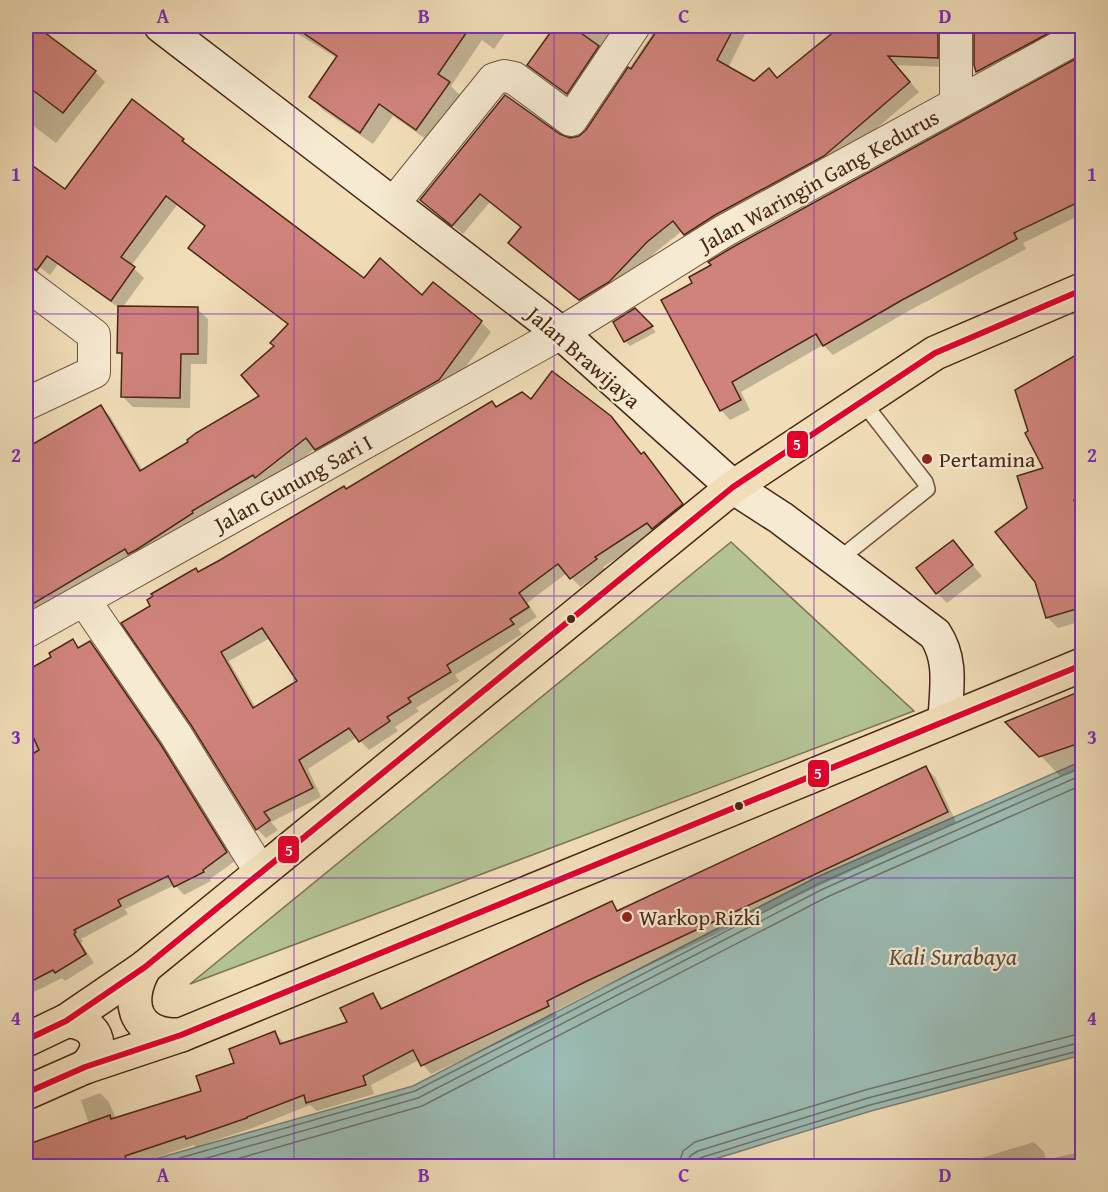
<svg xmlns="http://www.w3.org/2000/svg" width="1108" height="1192" font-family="'Gentium Book Plus',serif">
	<rect width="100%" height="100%" fill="#f1deb9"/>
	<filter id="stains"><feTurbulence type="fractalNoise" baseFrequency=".00333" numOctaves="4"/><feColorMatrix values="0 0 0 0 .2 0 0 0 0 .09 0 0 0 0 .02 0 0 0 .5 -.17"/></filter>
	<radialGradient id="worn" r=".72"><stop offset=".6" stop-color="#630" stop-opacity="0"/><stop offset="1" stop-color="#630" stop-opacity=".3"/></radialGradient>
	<path fill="#b3c294" stroke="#7e7454" stroke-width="1.5" d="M731 542 914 711 190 984Z"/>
	<path fill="#9bbbb4" stroke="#7a8074" stroke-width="1.5" d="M1082 761V1055L871 1111 692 1166H130L413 1086 817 877Z"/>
	<g fill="#0003" fill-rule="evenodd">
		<path d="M26 26 34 30 36 27 95 72 105 82 56 143 26 120Z"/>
		<path d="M285 26H405L416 33 420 26H510L494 49 482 40 451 86 461 96 430 142 393 116 373 144 323 110 311 97 337 58Z"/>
		<path d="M551 26H629L577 103 538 74 529 65 550 36 546 33Z"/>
		<path d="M653 26H765L762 32 749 26 728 68 754 82 778 79 835 32 818 30 814 26H951L947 67 895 65 919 92 834 165 695 243 682 231 657 251 618 291 590 309 520 252 522 228 490 202 463 234 422 200 560 136 570 139 580 137 587 131 651 36Z"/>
		<path d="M975 26H1053L1058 43 987 81 977 72 975 65Z"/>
		<path d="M1082 57V214L1023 243 1026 249 912 309 833 355 823 345 741 392 750 410 730 420 721 410 694 284 734 248Z"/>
		<path d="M183 140 193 150 364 280 422 297 481 322 491 332 449 390 326 459 316 448 266 487 26 621V451L50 439 100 406 110 416 143 471 261 396 276 347 289 325 200 258 190 248 206 227 177 205 131 266 144 278 123 307 197 309 208 319 207 364H191L190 408 133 407 123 397V357L119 353V308L58 264 50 275 26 257V167L28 164 65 191Z"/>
		<path d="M635 310 656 332 630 346 625 341Z"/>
		<path d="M1082 353V621L1058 628 1047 617 1029 509 1046 469Z"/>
		<path d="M531 401 620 427 642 455 644 454 653 463 691 514 657 532 603 567 605 569 580 587 567 573 527 603 537 617 518 629 522 634 455 675 459 681 416 708 419 711 395 727 398 731 369 750 357 737 308 769 321 797 271 822 278 830 266 838 257 829 192 724 152 606 199 573 346 490 492 403 497 408ZM270 638 300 682 256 708 229 661Z"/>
		<path d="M953 542 982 576 947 603 937 593Z"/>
		<path d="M73 641 81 649 90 643 99 652 169 755 235 861 210 879 211 881 184 895 175 885 125 909 128 914 81 939 83 941 81 943 94 963 65 981 62 978 26 996V673L53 657Z"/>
		<path d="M1082 691V769L1061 777 1041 756Z"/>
		<path d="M926 768 935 777 956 822 594 991 555 1011 557 1016 431 1074 419 1060 371 1085 374 1094 317 1111 310 1105 255 1127 196 1147 194 1145 133 1165V1166H26V1147L89 1124 81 1100 100 1093 109 1102 116 1119 203 1092 275 1033 285 1044 349 1023 373 994 384 1009 611 903 620 912Z"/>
		<path d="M1034 1142 1044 1152 1046 1160 1075 1153 1082 1148V1166H955Z"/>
	</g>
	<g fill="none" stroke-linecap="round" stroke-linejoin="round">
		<g stroke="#727164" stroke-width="1.5">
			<path d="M152 1166 415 1091 820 883 1082 767"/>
			<path d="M179 1166 418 1098 823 889 1082 775"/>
			<path d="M212 1166 422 1106 827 897 1082 785"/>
			<path d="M678 1166 683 1151 695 1142 865 1090 1082 1033"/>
			<path d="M687 1166 690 1156 698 1151 868 1098 1082 1042"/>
			<path d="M695 1166 696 1161 700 1158 870 1105 1082 1050"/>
		</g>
	</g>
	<g fill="#cf837b" stroke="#492714" stroke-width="1.5" fill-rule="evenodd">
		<path d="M36 26 96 71 63 113 26 85V38Z"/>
		<path d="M293 26H471L438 74 450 82 416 130 379 104 360 133 309 97 337 56Z"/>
		<path d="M555 26H571L599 46 567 94 527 65Z"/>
		<path d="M660 26H735L717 60 754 81 769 68 777 78 841 26H938V58L888 56 910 82 824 156 715 215 684 235 673 221 647 242 609 282 579 300 508 243 521 227 480 194 452 226 420 200 505 95 560 134 570 138 579 136 586 130 628 67 631 69Z"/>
		<path d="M974 26H1047L1049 33 976 72 974 65Z"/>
		<path d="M1077 58 1083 69V200L1014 233 1017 239 902 300 823 346 816 334 732 382 741 400 720 411 661 300 692 283 689 277 711 265 708 262 733 247Z"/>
		<path d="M132 99 184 139 182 141 364 278 380 258 422 295 433 282 482 321 439 380 315 450 306 438 255 478 253 475 192 511 193 513 136 550 128 554 125 549 26 608V448L101 405 140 471 188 442 187 440 196 433 259 396 241 375 274 346 270 343 288 324 188 248 205 226 166 196 121 257 135 267 111 301 47 256 37 270 26 266V161L65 189Z"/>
		<path d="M118 306 198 307V354H181L180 398 121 397 122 353H117Z"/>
		<path d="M635 308 653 326 624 342 613 322Z"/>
		<path d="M1083 351V498L1074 500 1083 526V607L1046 618 1035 582 995 532 1027 508 1017 476 1043 468 1025 433 1028 431 1015 390Z"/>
		<path d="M552 371 611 416 641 454 644 452 683 504 652 529 647 523 595 557 597 559 570 579 558 564 519 593 529 607 510 619 514 624 447 665 451 672 408 698 411 702 387 717 390 721 359 742 349 728 299 760 313 788 264 812 270 820 256 830 191 725 121 623 150 606 147 600 153 596 151 594 196 568 198 572 220 560 344 486 346 489 492 401 496 407 522 392 531 399ZM262 628 297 681 253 708 221 652Z"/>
		<path d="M953 540 973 565 936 594 916 568Z"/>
		<path d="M73 639 78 648 90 641 161 745 227 852 203 870 204 872 174 887 168 876 118 900 121 906 74 930 76 932 74 934 86 954 55 973 53 970 26 984V758L39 750 26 721V671L51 657 49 653Z"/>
		<path d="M1083 690V742L1039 757 1005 722Z"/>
		<path d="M926 766 948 812 585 982 547 1001 549 1006 421 1066 413 1050 363 1076 366 1085 306 1103 304 1095 247 1117V1118L186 1139 185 1136 125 1156 129 1167H26V1145L110 1115 111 1119 201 1091 196 1076 234 1063 229 1049 275 1031 280 1044 347 1022 340 1008 373 993 381 1009 612 901 617 911Z"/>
	</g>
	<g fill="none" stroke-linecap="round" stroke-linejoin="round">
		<g stroke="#73553d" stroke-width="18">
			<path id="lane" d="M837 561 927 489 925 482 862 401"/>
		</g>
		<g stroke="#73553d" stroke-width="34">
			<g id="street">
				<path d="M956 26V104"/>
				<path d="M393 204 494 79 504 76 514 78 571 120 634 26"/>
				<path d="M26 284 94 335V372L26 404"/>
				<path d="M84 600 176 735 260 871"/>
				<path d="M26 632 561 333 724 231 1082 35"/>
			</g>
		</g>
		<g stroke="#492714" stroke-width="36">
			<path id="secondary" d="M161 26 561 333 733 487 781 518 935 634C953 661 946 690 945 721"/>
		</g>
		<g stroke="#492714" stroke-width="36">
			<g id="primary">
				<path d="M145 967C124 1003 135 1037 181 1035"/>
				<path d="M66 1021C95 1021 108 1046 85 1067"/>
				<path d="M26 1040 66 1021 145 967 733 487 935 353 1082 290"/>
				<path d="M26 1093 85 1067 181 1035 1082 665"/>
			</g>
		</g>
		<use href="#lane" stroke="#f6ead2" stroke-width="15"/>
		<use href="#street" stroke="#f6ead2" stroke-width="32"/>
		<use href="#secondary" stroke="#f6ead2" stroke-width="33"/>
		<use href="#primary" stroke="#f1deb9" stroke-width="33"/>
		<g stroke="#f6ead2" stroke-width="10">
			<g id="bus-1">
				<path d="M26 1040 66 1021 145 967 733 487 935 353 1082 290"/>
				<path d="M26 1093 85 1067 181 1035 1082 665"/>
			</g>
		</g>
		<use href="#bus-1" stroke="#e4002b" stroke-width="6"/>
	</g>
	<path fill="none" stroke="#7b2cbf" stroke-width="1.5" stroke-opacity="0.55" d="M294 26V1166M554 26V1166M814 26V1166M26 314H1082M26 596H1082M26 878H1082"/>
	<g fill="#8f2418" stroke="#f6ead2" stroke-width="2">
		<circle cx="927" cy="459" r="6"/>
		<circle cx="627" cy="917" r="6"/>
	</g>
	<g fill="#492714" stroke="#f6ead2" stroke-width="2">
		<circle cx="571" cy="619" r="5"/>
		<circle cx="739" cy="806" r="5"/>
	</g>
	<g text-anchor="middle" stroke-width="4.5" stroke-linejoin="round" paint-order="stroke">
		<g font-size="22" fill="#492714" stroke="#f6ead2">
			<text transform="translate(819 180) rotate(-29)" y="8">Jalan Waringin Gang Kedurus</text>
			<text transform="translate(584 357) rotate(41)" y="8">Jalan Brawijaya</text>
			<text transform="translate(293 483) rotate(-29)" y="8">Jalan Gunung Sari I</text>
		</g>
		<g font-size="22" fill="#492714" stroke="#f6ead2" text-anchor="start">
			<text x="939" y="467">Pertamina</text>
			<text x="639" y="925">Warkop Rizki</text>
		</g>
		<g font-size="24" font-style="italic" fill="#5e4c3c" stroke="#f6ead2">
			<text x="953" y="965">Kali Surabaya</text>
		</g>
	</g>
	<g stroke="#f6ead2" stroke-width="2">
		<rect x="786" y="430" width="23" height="29" rx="6" fill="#e4002b"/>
		<rect x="807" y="759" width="23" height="29" rx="6" fill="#e4002b"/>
		<rect x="277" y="835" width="23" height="29" rx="6" fill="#e4002b"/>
	</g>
	<g font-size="16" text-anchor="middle" font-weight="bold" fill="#fff">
		<text x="797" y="450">5</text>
		<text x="818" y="779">5</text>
		<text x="289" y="856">5</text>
	</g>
	<rect width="1108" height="1192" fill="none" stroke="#f1deb9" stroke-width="66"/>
	<rect x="33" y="33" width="1042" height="1126" fill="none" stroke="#7b2cbf" stroke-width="2"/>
	<g font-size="20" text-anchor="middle" font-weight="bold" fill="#7b2cbf">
		<text x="163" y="23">A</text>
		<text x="424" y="23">B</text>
		<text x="684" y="23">C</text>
		<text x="945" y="23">D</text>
		<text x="16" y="181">1</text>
		<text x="1092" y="181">1</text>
		<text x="16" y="462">2</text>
		<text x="1092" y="462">2</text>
		<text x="16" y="744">3</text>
		<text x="1092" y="744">3</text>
		<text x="16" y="1025">4</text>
		<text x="1092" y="1025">4</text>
		<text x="163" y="1182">A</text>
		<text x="424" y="1182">B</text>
		<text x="684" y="1182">C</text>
		<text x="945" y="1182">D</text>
	</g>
	<rect width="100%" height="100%" filter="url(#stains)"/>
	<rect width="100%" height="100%" fill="url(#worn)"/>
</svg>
